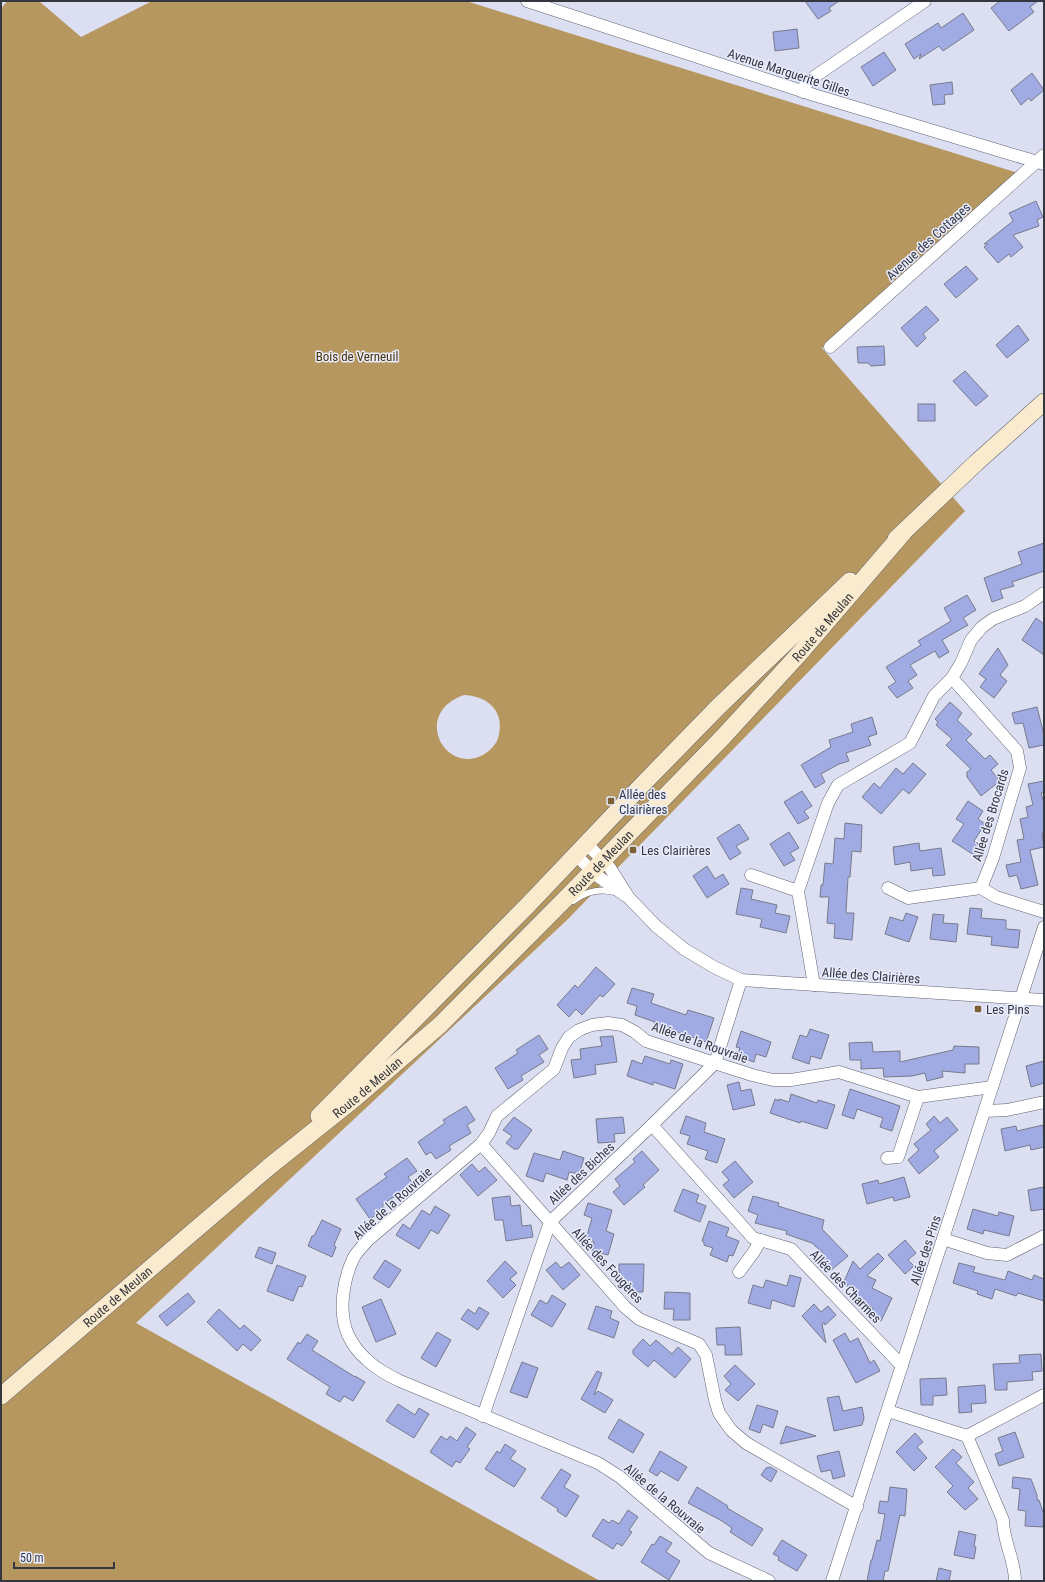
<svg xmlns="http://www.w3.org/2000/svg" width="1045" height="1582" font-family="'Roboto Condensed',sans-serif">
	<rect width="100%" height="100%" fill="#dbdff1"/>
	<path fill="#b79760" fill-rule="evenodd" d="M7 1H39L81 37 152 1H466L1018 173 822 348 965 511 567 920 136 1323 600 1581H1V9ZM464 695C486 696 504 709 499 734 498 743 491 750 483 755 444 775 412 713 464 695Z"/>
	<g fill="#a0aae3" stroke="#787b8c">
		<path d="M805 1H839L829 8 831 11 818 19Z"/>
		<path d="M1000 1H1038L1030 7 1034 12 1009 31 991 8Z"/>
		<path d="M963 13 974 30 943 51 939 46 919 59 921 54 914 59 905 44 938 23 941 28Z"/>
		<path d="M797 29 799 48 775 51 773 32Z"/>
		<path d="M884 52 896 70 873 86 861 67Z"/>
		<path d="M1032 73 1044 90 1031 101 1029 98 1021 105 1011 90Z"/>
		<path d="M952 82 953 94 944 95 945 104 933 105 930 85Z"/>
		<path d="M1036 201 1043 217 1037 220 1039 226 1013 235 1023 247 1011 257 1009 254 998 263 984 247 988 244H984L1013 221 1009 213Z"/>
		<path d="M966 266 978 279 956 298 944 284Z"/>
		<path d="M926 306 939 320 923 334 926 338 917 347 901 328Z"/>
		<path d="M1018 325 1029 340 1007 358 996 345Z"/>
		<path d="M884 346 885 365 871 366 868 363H858L857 347Z"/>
		<path d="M965 371 988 396 976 406 953 381Z"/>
		<rect x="918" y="404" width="17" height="17"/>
		<path d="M1044 543V571L1012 582 1014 586 1000 590 1003 598 992 602 984 578 1022 564 1018 552Z"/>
		<path d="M967 595 976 610 963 618 968 625 942 640 949 652 939 658 935 651 910 665 917 675 908 681 913 688 897 698 888 687 896 682 886 667 921 645 918 641 951 621 944 608Z"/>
		<path d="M1036 618 1044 624V655L1022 640Z"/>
		<path d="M998 648 1008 665 1000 675 1007 681 994 698 980 687 986 679 979 674Z"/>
		<path d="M950 702 962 713 957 720 972 734 966 740 985 759 990 755 998 764 991 770 1000 781 981 796 967 777V772L971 769 946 745 952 739 936 725 938 722 935 719Z"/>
		<path d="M1037 707 1044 735V745L1029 748 1023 723 1015 724 1012 713Z"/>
		<path d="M872 717 877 734 868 737 871 745 846 753 849 761 839 764 821 774 825 782 815 788 801 765 831 747 829 740 853 732 851 724Z"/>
		<path d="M913 763 926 774 909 794 903 789 881 814 862 797 874 783 880 788 896 768 903 774Z"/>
		<path d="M1044 781V792L1041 793 1044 803V833H1042L1044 847 1030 850 1038 885 1021 889 1017 875 1009 877 1006 865 1021 862 1017 840 1024 839 1020 819 1028 817 1026 807 1033 805 1028 784Z"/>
		<path d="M802 791 812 806 804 811 809 818 798 824 784 802Z"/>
		<path d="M968 801 983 811 978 819 985 824 974 841 981 845 974 855 952 841 964 824 956 819Z"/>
		<path d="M845 823 862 825 861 852 852 851 850 877H848L846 913H854L852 940 834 938 835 924 827 923 829 897H820L821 885H823L825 863 833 864 835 838 844 839Z"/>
		<path d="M739 824 749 839 736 846 741 853 730 860 717 838Z"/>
		<path d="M789 832 799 848 790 853 795 860 784 866 770 844Z"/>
		<path d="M919 843 920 851 941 848 945 875 933 876 932 868 911 871 910 862 895 865 893 847Z"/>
		<path d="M707 866 715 879 723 874 729 884 707 898 693 876Z"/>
		<path d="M741 888 753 890 751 899 777 905 775 913 790 916 786 933 760 927 762 919 736 914Z"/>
		<path d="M970 908 982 909 981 918 1006 920V929L1020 930 1018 948 991 945 992 937 967 934Z"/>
		<path d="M906 913 918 917 909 942 885 934 890 917 903 921Z"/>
		<path d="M933 914 944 915 943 923 958 924 956 942 930 939Z"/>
		<path d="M596 967 615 984 603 997 600 995 582 1015 576 1009 569 1017 557 1005 575 985 578 988Z"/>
		<path d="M632 988 654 994 651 1003 686 1015 688 1010 714 1018 706 1042 671 1030 670 1035 653 1030 655 1022 635 1015 637 1006 627 1003Z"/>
		<path d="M810 1029 829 1035 821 1059 811 1056 809 1064 792 1058 800 1035 807 1037Z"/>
		<path d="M741 1031 771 1042 766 1057 756 1054 754 1062 737 1056 740 1048 736 1047Z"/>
		<path d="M539 1035 548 1049 539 1055 544 1062 521 1076 523 1080 508 1089 495 1068 518 1053 516 1050Z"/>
		<path d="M613 1036 617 1062 595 1065 596 1074 574 1078 571 1060 581 1059 580 1049 602 1046 600 1037Z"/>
		<path d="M872 1042 873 1052 900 1051V1062L953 1050 954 1046 979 1047V1064H965V1073L942 1071 943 1077 927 1081 925 1073 912 1076 884 1077 883 1068 861 1069V1060H850L849 1043Z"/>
		<path d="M645 1056 670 1064 671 1060 683 1064 675 1089 653 1082V1085L627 1076 632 1060 642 1064Z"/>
		<path d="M1044 1061V1083L1031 1087 1026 1066Z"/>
		<path d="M739 1082 741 1091 751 1089 755 1105 733 1110 727 1085Z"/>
		<path d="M850 1089 900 1106 892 1131 880 1127 883 1118 857 1109 854 1119 842 1115Z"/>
		<path d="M791 1094 817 1103 818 1100 835 1105 827 1129 801 1121 800 1123 770 1113 775 1099 779 1101V1099L789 1102Z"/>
		<path d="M466 1106 475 1120 467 1125 471 1133 449 1146 451 1150 436 1159 431 1152 426 1155 418 1142 445 1123 443 1120Z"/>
		<path d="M686 1116 706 1123 704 1132 725 1139 717 1163 705 1159 708 1151 687 1144 690 1136 680 1133Z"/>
		<path d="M934 1116 940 1123 947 1117 958 1130 934 1151 939 1157 919 1174 908 1160 919 1150 914 1144 931 1130 926 1124Z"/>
		<path d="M514 1117 532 1130 518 1149H514L506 1143 512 1136 503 1130Z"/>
		<path d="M623 1117 625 1133 614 1134 615 1142 598 1143 596 1119Z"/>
		<path d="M1043 1125 1044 1147 1031 1150 1030 1145 1005 1151 1001 1129 1016 1126 1017 1131Z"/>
		<path d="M563 1151 584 1158 579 1174 569 1172 567 1180 546 1173 543 1182 526 1176 534 1153 560 1160Z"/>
		<path d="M642 1151 659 1170 643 1185 645 1187 624 1205 613 1192 620 1186 615 1179 635 1162 633 1159Z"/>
		<path d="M407 1158 417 1171 408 1177 413 1184 382 1205 385 1209 370 1219 356 1199 387 1177 384 1174Z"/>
		<path d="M735 1161 753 1182 734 1198 723 1185 729 1180 722 1172Z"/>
		<path d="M472 1164 479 1172 485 1167 497 1180 478 1196 460 1175Z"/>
		<path d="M904 1177 910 1197 894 1201 893 1197 867 1204 862 1184 878 1180 879 1184Z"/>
		<path d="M1044 1187V1209L1031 1211 1028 1190Z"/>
		<path d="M683 1189 699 1195 696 1202 706 1206 700 1222 674 1211Z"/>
		<path d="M510 1196 511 1206 520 1205 522 1226 531 1225 533 1237 506 1241 503 1220H495L492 1198Z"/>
		<path d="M753 1196 779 1203 778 1206 824 1220 822 1229 848 1256 829 1272 818 1260 824 1254 812 1243 786 1234 787 1231 755 1223 758 1215 748 1211Z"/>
		<path d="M588 1203 612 1210 606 1231 614 1234 608 1255 592 1251 594 1242 586 1239 592 1218 584 1215Z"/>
		<path d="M435 1206 450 1215 438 1234 431 1230 419 1249 396 1235 403 1224 410 1229 422 1210 430 1215Z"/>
		<path d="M973 1209 998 1216 999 1212 1014 1216 1009 1236 984 1230 983 1234 967 1229Z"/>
		<path d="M322 1220 341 1229 334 1245 336 1247 332 1257 308 1246 312 1236H314Z"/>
		<path d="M709 1221 729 1228 726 1236 739 1241 733 1256 729 1255 727 1262 710 1255 713 1248 704 1245V1242L702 1241Z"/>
		<path d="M905 1240 916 1253 908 1260 914 1266 905 1274 888 1255Z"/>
		<path d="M259 1247 276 1253 272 1264 255 1257Z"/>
		<path d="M878 1253 884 1259 867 1276 876 1280 872 1288 892 1298 881 1321 869 1316 873 1308 853 1299 857 1290 843 1284 853 1261 860 1269Z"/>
		<path d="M385 1260 401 1270 389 1288 373 1278Z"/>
		<path d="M505 1261 517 1273 510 1279 516 1285 503 1298 487 1281Z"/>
		<path d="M556 1262 561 1268 569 1262 580 1275 563 1290 546 1270Z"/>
		<path d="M959 1263 975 1267 973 1272 1005 1280 1008 1271 1032 1280 1034 1275 1044 1279V1301L1018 1293 1016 1296 995 1289 992 1299 977 1294 978 1291 953 1283Z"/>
		<path d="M619 1264H644L643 1292H627V1282L619 1281Z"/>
		<path d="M277 1265 306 1276 302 1287 299 1286 293 1301 267 1291Z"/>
		<path d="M790 1275 801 1278 794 1307 772 1300 770 1309 748 1303 753 1285 763 1288 766 1280 787 1286Z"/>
		<path d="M665 1292 690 1293V1320H673L674 1309H664Z"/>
		<path d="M188 1293 195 1302 167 1326 159 1316Z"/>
		<path d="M552 1295 566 1304 552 1327 531 1315 540 1300 547 1304Z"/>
		<path d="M381 1299 396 1334 376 1342 362 1307Z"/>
		<path d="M814 1304 821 1312 828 1306 836 1315 825 1325 824 1323 822 1324 826 1343 802 1316Z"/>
		<path d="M596 1306 612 1311 610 1318 619 1322 614 1338 588 1329Z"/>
		<path d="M479 1307 489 1313 478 1330 461 1319 468 1309 475 1314Z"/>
		<path d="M219 1309 240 1329 244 1325 261 1340 251 1351 243 1344 237 1351 207 1322Z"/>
		<path d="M740 1327 742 1355H725V1345H717L716 1328Z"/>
		<path d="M437 1332 451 1340 436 1367 421 1358Z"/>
		<path d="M845 1333 850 1342 858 1338 870 1363 874 1360 880 1371 856 1383 833 1340Z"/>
		<path d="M307 1334 318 1341 312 1350 355 1377V1376L365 1382 353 1401 344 1396 340 1402 326 1394 330 1387 287 1359 298 1342 300 1344Z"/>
		<path d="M643 1339 650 1346 656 1340 672 1354 678 1347 691 1359 675 1378 654 1360 648 1367 633 1354V1350Z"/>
		<path d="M1041 1354 1042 1371 1032 1372 1033 1380 1007 1382V1390H995L993 1364 1020 1363 1019 1355Z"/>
		<path d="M522 1362 538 1368 527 1398 510 1392Z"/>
		<path d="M735 1365 755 1384 738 1401 725 1390 731 1384 724 1376Z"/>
		<path d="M597 1371 602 1373 594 1395 598 1391 613 1400 605 1413 581 1399Z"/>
		<path d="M946 1378 947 1395 933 1396V1405H921L920 1379Z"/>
		<path d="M985 1385 986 1403 971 1404 972 1412 959 1413 958 1387Z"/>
		<path d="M839 1396 843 1411 862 1407 864 1418 862 1425 834 1431 827 1398Z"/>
		<path d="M398 1404 415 1415 419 1408 429 1414 414 1438 386 1421Z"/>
		<path d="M757 1405 778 1411 773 1428 763 1424 760 1433 749 1429Z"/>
		<path d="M619 1419 644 1434 633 1453 608 1438Z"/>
		<path d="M786 1426 816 1436 780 1444Z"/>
		<path d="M466 1427 476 1434 467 1447 470 1449 460 1463 456 1461 452 1467 430 1452 441 1436 447 1440 450 1436 457 1441Z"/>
		<path d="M1015 1432 1024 1457 999 1466 995 1454 1003 1451 998 1438Z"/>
		<path d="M915 1433 923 1442 917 1447 927 1458 914 1471 896 1452Z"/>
		<path d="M505 1444 516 1451 510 1459 526 1469 514 1487 485 1469 497 1451 500 1453Z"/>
		<path d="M953 1449 962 1457 956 1463 974 1482 968 1488 978 1499 965 1510 947 1492 953 1486 935 1467Z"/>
		<path d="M660 1451 687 1467 678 1481 661 1471 657 1476 649 1471Z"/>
		<path d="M839 1451 845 1476 833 1479 831 1470 821 1472 817 1456Z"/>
		<path d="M770 1467 777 1471 771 1482 761 1475 766 1468Z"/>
		<path d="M561 1469 571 1475 564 1487 579 1496 566 1517 557 1511 558 1509 541 1498Z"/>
		<path d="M1013 1477 1031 1479 1037 1495V1500H1039L1044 1515 1043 1527 1025 1526 1026 1511 1018 1510 1020 1489 1012 1488Z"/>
		<path d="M697 1487 728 1506 727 1508 763 1529 752 1546 730 1532 732 1528 722 1521 688 1503Z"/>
		<path d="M890 1487 907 1489 905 1516 900 1515 888 1571H885L883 1581H867L871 1560H872L877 1540 880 1541 885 1514 878 1513 880 1501 888 1502Z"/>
		<path d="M628 1510 638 1517 629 1530 632 1532 622 1546 617 1543 613 1549 592 1536 603 1519 609 1523 612 1520 619 1524Z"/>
		<path d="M959 1531 976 1535 974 1546 976 1547 974 1559 954 1555Z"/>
		<path d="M660 1536 672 1543 666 1552 680 1561 669 1580 641 1562 652 1544 654 1545Z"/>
		<path d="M782 1540 807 1555 797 1571 778 1560 779 1557 773 1554Z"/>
		<path d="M939 1568 951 1571 949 1581H936Z"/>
	</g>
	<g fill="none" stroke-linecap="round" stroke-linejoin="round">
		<g stroke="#5e6271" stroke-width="7">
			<path id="service" d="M573 901C586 891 599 888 615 892"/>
		</g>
		<g stroke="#5e6271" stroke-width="13">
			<g id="minor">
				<path d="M527 1 814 95 1044 164"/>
				<path d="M803 92 805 85 814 77 925 1"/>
				<path d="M830 347 1044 155"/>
				<path d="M952 678 1017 751 1020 768 993 858 981 888 996 897 1044 912"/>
				<path d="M587 844 610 868 629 898 656 926 684 949 714 967 741 980 1044 1000"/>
				<path d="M576 855 596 875 626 896"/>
				<path d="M751 875 798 891"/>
				<path d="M888 888 908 898 981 888"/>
				<path d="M814 985 798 891 828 803 838 785 910 743 934 696 952 678 961 663 971 640 982 627 993 619 1025 606 1044 593"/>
				<path d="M985 1111 1007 1110 1044 1102"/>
				<path d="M652 1125 753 1238 791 1249 902 1366"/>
				<path d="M481 1144 625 1307 639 1319 699 1344 706 1355 715 1400 719 1413 731 1430 746 1443 857 1507"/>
				<path d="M887 1158 898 1157 918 1097"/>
				<path d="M943 1239 987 1253 1007 1255 1044 1236"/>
				<path d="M739 1272 753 1253 761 1240"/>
				<path d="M888 1411 967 1436 1003 1520C1003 1541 1015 1560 1015 1581"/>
				<path d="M483 1416 550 1222 652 1125 715 1063 741 980"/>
				<path d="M967 1436 1044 1395"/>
				<path d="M769 1581 709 1553 620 1477 598 1463 400 1381C388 1375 376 1369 366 1359 359 1353 352 1343 348 1335 338 1312 343 1281 353 1259 356 1252 363 1246 368 1240L481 1144 489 1133 497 1116 554 1069 562 1048 569 1037 579 1030 592 1025 608 1023 622 1025 635 1032 646 1041 752 1075 773 1080H791L839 1072 918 1097 992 1087"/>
				<path d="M832 1581 1044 927"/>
			</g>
		</g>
		<g stroke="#5e6271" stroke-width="18">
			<g id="secondary">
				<path d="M896 539 976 463 1044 402"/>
				<path d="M319 1116 527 906 641 786 718 707 850 581"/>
				<path id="s1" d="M1 1396 270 1166 354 1099 440 1025 575 889 723 737 800 653 903 533"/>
			</g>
		</g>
		<use href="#service" stroke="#fff" stroke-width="6"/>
		<use href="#minor" stroke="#fff" stroke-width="12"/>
		<use href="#secondary" stroke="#faebce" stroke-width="17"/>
	</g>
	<g fill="#7c6234" stroke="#e8ecfe" stroke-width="1.5">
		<rect x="607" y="797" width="8" height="8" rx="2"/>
		<rect x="629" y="846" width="8" height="8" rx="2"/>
		<rect x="974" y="1005" width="8" height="8" rx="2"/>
	</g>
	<g text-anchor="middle" stroke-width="3" stroke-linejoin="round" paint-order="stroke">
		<g font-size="13" fill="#35373e" stroke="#e8ecfe">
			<text transform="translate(789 72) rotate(18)" y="5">Avenue Marguerite Gilles</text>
			<text transform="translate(928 241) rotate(-42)" y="5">Avenue des Cottages</text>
			<text dy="5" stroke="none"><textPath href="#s1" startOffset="1127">Route de Meulan</textPath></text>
			<text transform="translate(990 815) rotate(-73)" y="5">Allée des Brocards</text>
			<text dy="5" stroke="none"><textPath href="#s1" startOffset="803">Route de Meulan</textPath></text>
			<text transform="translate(871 975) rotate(4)" y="5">Allée des Clairières</text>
			<text transform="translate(700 1042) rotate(19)" y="5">Allée de la Rouvraie</text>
			<text dy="5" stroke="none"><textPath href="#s1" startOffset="479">Route de Meulan</textPath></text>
			<text transform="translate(581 1173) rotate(-43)" y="5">Allée des Biches</text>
			<text transform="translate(392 1203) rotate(-42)" y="5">Allée de la Rouvraie</text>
			<text transform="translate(925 1250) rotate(-72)" y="5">Allée des Pins</text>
			<text transform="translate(608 1265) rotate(47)" y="5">Allée des Fougères</text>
			<text transform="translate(846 1286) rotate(46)" y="5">Allée des Charmes</text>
			<text dy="5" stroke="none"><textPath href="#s1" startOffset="153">Route de Meulan</textPath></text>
			<text transform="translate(665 1498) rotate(40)" y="5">Allée de la Rouvraie</text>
		</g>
		<g font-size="13" fill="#483203" stroke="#e8ecfe">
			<text x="357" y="361">Bois de Verneuil</text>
		</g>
		<g font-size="13" fill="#35373e" stroke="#e8ecfe" text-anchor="start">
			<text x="619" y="799">Allée des<tspan x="619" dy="15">Clairières</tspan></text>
			<text x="641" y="855">Les Clairières</text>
			<text x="986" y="1014">Les Pins</text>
		</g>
	</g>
	<rect width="1045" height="1582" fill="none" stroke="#35373e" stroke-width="4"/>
	<path d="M14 1562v6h100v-6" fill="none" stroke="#35373e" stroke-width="2"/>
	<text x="20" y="1562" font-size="12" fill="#35373e" stroke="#e8ecfe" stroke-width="3" paint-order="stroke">50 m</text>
</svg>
